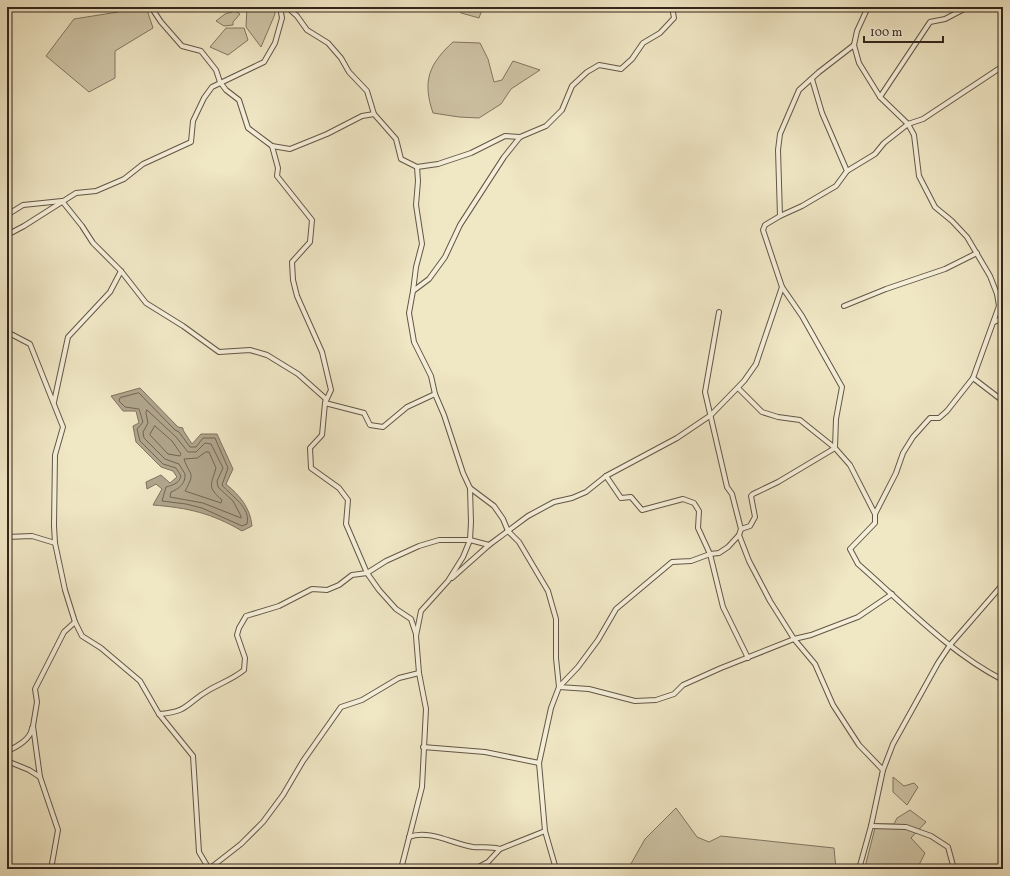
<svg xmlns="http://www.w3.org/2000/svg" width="1010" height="876" font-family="Vollkorn,serif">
	<rect width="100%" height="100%" fill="#f0e7c5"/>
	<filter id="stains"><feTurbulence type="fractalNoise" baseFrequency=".005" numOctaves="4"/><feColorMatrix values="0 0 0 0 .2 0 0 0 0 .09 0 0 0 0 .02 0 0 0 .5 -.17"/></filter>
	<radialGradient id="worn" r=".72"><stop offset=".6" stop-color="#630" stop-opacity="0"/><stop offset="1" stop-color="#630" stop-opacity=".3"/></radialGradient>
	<g fill="#d0c6a8" stroke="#827662">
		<path d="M118 7H146L153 28 115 51V78L89 92 46 56 74 19 118 12Z"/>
		<path d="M247 7H273L275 14 261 47 246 27Z"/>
		<path d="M456 7H483L479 18 461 13Z"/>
		<path d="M235 11 240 14 233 22V25L224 26 216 21 225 14Z"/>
		<path d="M226 28H244L248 40 228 55 210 47Z"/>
		<path d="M453 42 480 43 488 59 494 82 502 80 513 61 540 70 511 89 501 104 479 118 459 117 433 113C422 81 429 64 453 42Z"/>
		<path d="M893 777 904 786 914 783 918 787 907 805 893 792Z"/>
		<path d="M676 808 697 837 709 842 721 836 834 848 836 869H628L645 839Z"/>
		<path d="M910 810 926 822 911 838 925 853 917 869H869L865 867 876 824H894L897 818Z"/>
	</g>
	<path fill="#b0a58c" stroke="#7e7260" d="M140 388 178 427 183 428V430L192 444 201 434H217L233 469 226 484C240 496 250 507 252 526L242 531C211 513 189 508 153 505L162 489 156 484 147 489 146 482 161 475 170 483 177 477 173 471 161 467 136 442 133 426 139 423 136 411H123L111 396Z"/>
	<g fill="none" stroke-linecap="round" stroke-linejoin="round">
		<g stroke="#726554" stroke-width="1">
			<path d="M139 393 175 430 179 432 190 447H196L203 438H215L228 468 222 485C231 496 251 507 247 524L242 526 202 508 186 504 162 501 166 487C172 485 179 484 181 476L176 468 163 464 140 441 137 429 143 422 139 409 125 407 119 401 120 398Z"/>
			<path d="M147 410 176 437 188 452H196L205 443 211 444 223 468 217 481 218 487 233 501 241 516V518L203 503 170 497 171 492C179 489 186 483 185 474L179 464 165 459 144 438 143 432 148 423 146 413Z"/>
			<path d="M155 426 172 441 181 454 180 456 168 454 150 435Z"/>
			<path d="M206 452H209L216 468C211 485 207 487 222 500L221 503 185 491C196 471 190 477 184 459L197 458Z"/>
		</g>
		<g stroke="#635647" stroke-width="6">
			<g id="minor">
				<path d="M151 7 161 22 182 46 201 51 216 70 220 82 226 90 239 100 248 128 272 146 278 168 277 176 312 220 310 242 292 262 293 280 297 296 322 352 331 390 325 403 322 435 310 448 311 468 339 488 348 500 346 524 367 573 379 590 396 609 411 619 416 634"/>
				<path d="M287 7 297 16 307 30 328 43 341 58 349 72 367 91 374 114 396 139 401 159 417 167 418 181 416 205 422 244 416 267 413 291"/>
				<path d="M868 7 857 31 854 45 859 63 880 97 908 124 914 135 919 176 935 207 952 221 967 237 990 276 997 294 1003 297"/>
				<path d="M1001 7 1003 9"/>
				<path d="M812 79 822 113 847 171"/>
				<path d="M880 97 930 22 945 19 968 7"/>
				<path d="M272 146 290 149 327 134 362 116 374 114"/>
				<path d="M417 167 438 164 471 153 505 136 520 137"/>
				<path d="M7 215 23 205 62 201 82 226 93 243 121 271 146 303 183 326 219 352 250 350 267 355 298 374 326 399 325 403 364 413 370 425 383 427 407 407 435 394"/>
				<path d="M780 216 802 206 836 186 847 171 875 154 884 143 908 124 923 119 1003 66"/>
				<path d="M7 235 24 226 76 193 96 191 124 179 143 164 191 142 193 121 204 98 212 87 264 62 275 43 282 18 280 7"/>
				<path d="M782 287 802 316 842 387 836 419 835 448 850 465 875 514V523L850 549 858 564C904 604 948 652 1003 680"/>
				<path d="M844 306 886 289 945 269 977 253"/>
				<path d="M719 312 705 392 727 487 732 494 741 529 739 535 749 561 770 601 794 639 815 664 833 705 859 745 883 770"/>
				<path d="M994 322 1003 318"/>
				<path d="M7 332 30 344 63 427 55 455 54 526 55 543 65 590 75 622 82 636 101 648 140 681 159 714 193 756 199 852 209 869"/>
				<path d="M973 378 1003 401"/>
				<path d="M738 388 762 412 778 417 800 420 835 448 778 482 753 494 751 496 755 517 750 526 741 529"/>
				<path d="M54 402 68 337 110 292 121 271"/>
				<path d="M606 476 621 498 631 497 642 510 683 499 694 503 699 511 698 528 710 554 723 607 748 658"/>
				<path d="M470 488 494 506 503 519 508 531 519 542 548 591 556 619V658L559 687 551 708 539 763 545 831 556 869"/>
				<path d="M875 514 896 473 903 453 913 437 930 418H939L947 411 973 378 999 306 997 294"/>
				<path d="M7 537 32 536 55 543"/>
				<path d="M452 578 489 545 528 516 554 502 572 498 586 492 606 476 677 438 711 415 744 381 756 364 782 287 763 230 765 225 780 216 778 150 780 134 799 90 819 72 854 45"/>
				<path d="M559 687 589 689 635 701 656 700 674 694 683 685 721 668 794 639 811 635 858 617 892 594"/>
				<path d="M559 687 578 667 598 640 616 609 672 562 691 561 710 554 719 553 728 547 739 535"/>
				<path d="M159 714C189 712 186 703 209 690 221 683 233 679 244 670L245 658 237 635 239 628 246 616 279 606 312 589 327 590 339 585 352 575 367 573 386 561 419 546 439 540H470L489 545"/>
				<path d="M423 747 485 752 539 763"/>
				<path d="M7 751C17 747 31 739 32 728"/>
				<path d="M7 761 29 770 40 777 58 830 51 869"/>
				<path d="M40 777 33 726 37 702 35 689 64 632 75 622"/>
				<path d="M871 826 906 827 931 836 948 847 954 869"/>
				<path d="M409 837C429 829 453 844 473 847 482 848 490 846 500 849"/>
				<path d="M209 869 241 844 263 822 283 795 303 761 341 707 362 700 399 678 419 673"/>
				<path d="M401 869 422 787 426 709 419 673 416 636 421 611 448 581 463 557 470 540 471 522 470 488 463 473 444 415 435 394 431 376 414 342 409 313 413 291 429 279 445 257 460 225 504 157 520 137 546 126 562 110 572 86 587 72 599 65 621 69 632 59 643 43 660 33 674 18 672 7"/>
				<path d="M475 869 488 862 500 849 545 831"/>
				<path d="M859 869 871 826 883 770 893 744 938 663 950 645 1003 584"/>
			</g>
		</g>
		<use href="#minor" stroke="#f5efd9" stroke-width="4"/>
	</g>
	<rect width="1010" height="876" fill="none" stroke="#f0e7c5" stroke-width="24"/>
	<rect x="8" y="8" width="994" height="860" fill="none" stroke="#34251d" stroke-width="2"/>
	<rect x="12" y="12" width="986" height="852" fill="none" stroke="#34251d"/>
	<path d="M864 36v6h79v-6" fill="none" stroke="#34251d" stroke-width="2"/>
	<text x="870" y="36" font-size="12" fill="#34251d" stroke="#f5efd9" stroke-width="3" paint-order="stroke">100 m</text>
	<rect width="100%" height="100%" filter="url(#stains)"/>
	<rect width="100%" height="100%" fill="url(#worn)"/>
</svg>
